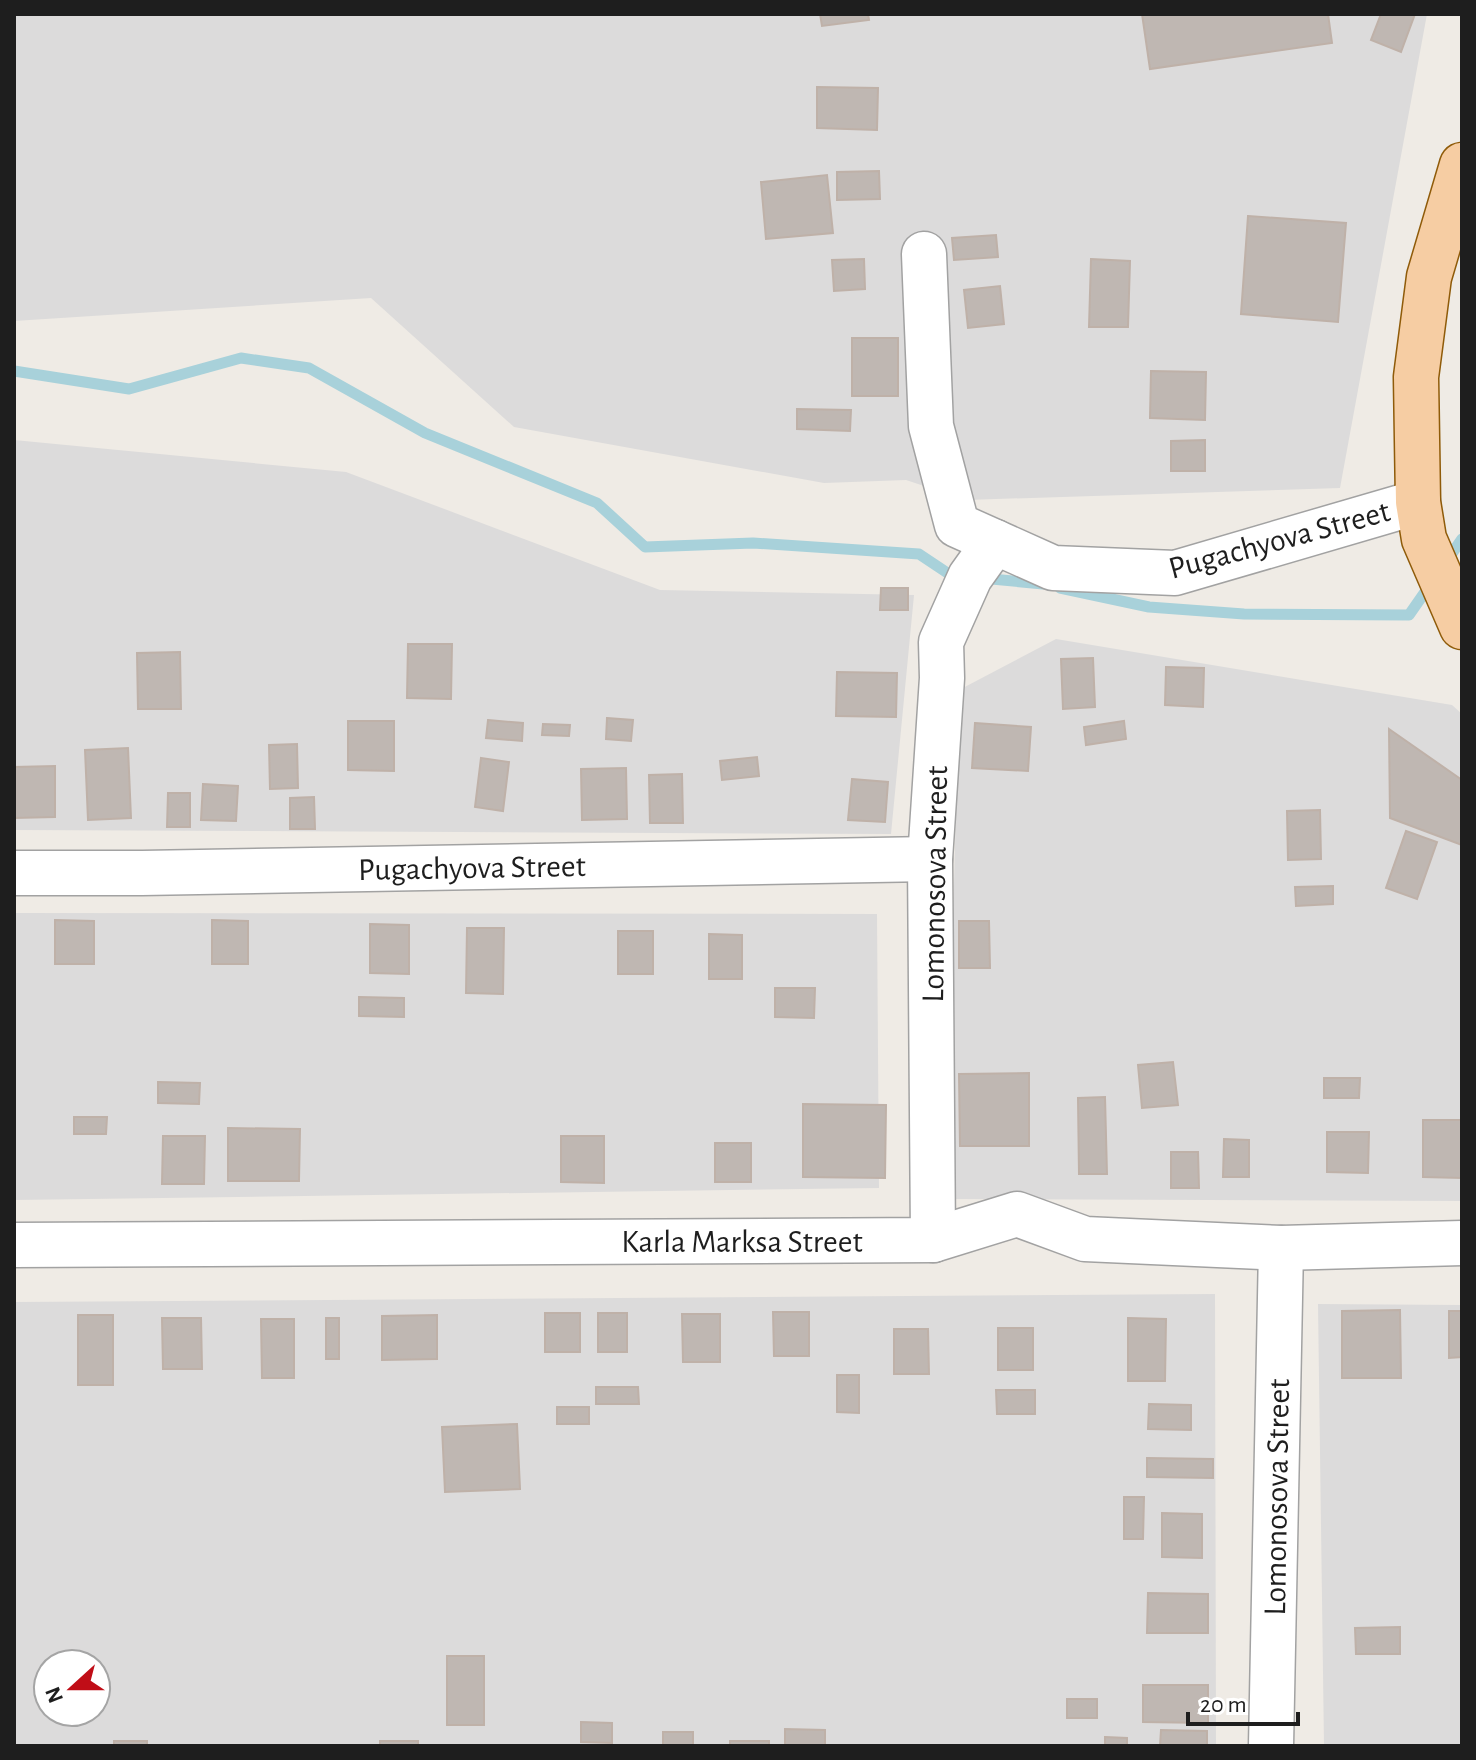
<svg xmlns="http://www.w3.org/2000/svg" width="1476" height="1760" font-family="'Alegreya Sans',sans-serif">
	<rect width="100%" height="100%" fill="#efebe5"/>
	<g fill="#dcdbdb" fill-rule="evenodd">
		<path d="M14 14H1427L1340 488 966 500 906 480 824 483 514 427 371 298 14 321Z"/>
		<path d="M14 440 346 472 660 590 914 595 891 834 14 830Z"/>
		<path d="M1056 639 1452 705 1462 714V1201L946 1199 959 690Z"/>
		<path d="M14 913 877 914 879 1188 14 1200Z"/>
		<path d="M1215 1294 1216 1746H14V1302ZM48 1664H96V1712H48Z"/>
		<path d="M1318 1304 1462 1305V1746H1324Z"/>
	</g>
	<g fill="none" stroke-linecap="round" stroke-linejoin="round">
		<g stroke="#a8d1da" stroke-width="11">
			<path d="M14 371 129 389 241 358 309 368 425 433 597 503 645 547 753 543 919 554 952 576H960"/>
			<path d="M1446 562 1462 539"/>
			<path d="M981 578 1043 584"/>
			<path d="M1060 588 1149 607 1244 614 1409 615 1432 582"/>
		</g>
	</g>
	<g fill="#bfb7b2" stroke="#bfb1a8" stroke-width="2">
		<path d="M820 14H868L869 20 822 26Z"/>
		<path d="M1142 14H1328L1332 43 1150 69Z"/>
		<path d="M1381 14H1415L1401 52 1371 40Z"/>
		<path d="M817 87 878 88 877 130 817 128Z"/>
		<path d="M879 171 880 199 837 200V172Z"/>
		<path d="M827 175 833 233 766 239 761 182Z"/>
		<path d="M1248 216 1346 223 1338 322 1241 314Z"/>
		<path d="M996 235 998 257 954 260 952 238Z"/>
		<path d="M864 259 865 289 834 291 832 260Z"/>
		<path d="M1091 259 1130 261 1128 327H1089Z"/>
		<path d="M1000 286 1004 324 968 328 964 290Z"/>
		<rect x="852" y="338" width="46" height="58"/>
		<path d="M1151 371 1206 372 1205 420 1150 418Z"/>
		<path d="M797 409 851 410 850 431 797 429Z"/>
		<path d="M1205 440V471H1171V441Z"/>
		<path d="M881 588H908V610H880Z"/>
		<path d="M408 644H452L451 699 407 698Z"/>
		<path d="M180 652 181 709H138L137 653Z"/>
		<path d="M1093 658 1095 707 1063 709 1061 659Z"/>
		<path d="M1166 667 1204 668 1203 707 1165 705Z"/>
		<path d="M837 672 897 673 896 717 836 716Z"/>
		<path d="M607 718 633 720 631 741 606 739Z"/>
		<path d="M488 720 523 723 522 741 486 738Z"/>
		<path d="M348 721H394V771L348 770Z"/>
		<path d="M1124 721 1126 739 1086 745 1084 727Z"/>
		<path d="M975 723 1031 727 1028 771 972 768Z"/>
		<path d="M543 724 570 725 569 736 542 735Z"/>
		<path d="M1389 729 1462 780V845L1390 818Z"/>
		<path d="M297 744 298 788 270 789 269 745Z"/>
		<path d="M128 748 131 818 88 820 85 750Z"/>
		<path d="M757 757 759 776 722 780 720 761Z"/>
		<path d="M481 758 509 762 503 811 475 807Z"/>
		<path d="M55 766V817L14 818V767Z"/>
		<path d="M626 768 627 819 582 820 581 769Z"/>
		<path d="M682 774 683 823H650L649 775Z"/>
		<path d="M852 779 888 782 885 822 848 820Z"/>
		<path d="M203 784 238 786 236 821 201 820Z"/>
		<path d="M168 793H190V827H167Z"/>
		<path d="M314 797 315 829H290V798Z"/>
		<path d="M1320 810 1321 859 1288 860 1287 811Z"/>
		<path d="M1406 831 1437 842 1417 899 1386 888Z"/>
		<path d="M1333 886V904L1296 906 1295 887Z"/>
		<path d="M55 920 94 921V964H55Z"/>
		<path d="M212 920 248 921V964H212Z"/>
		<path d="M959 921H989L990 968H959Z"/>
		<path d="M370 924 409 925V974L370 973Z"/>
		<path d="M467 928H504L503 994 466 993Z"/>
		<rect x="618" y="931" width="35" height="43"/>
		<path d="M709 934 742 935V979H709Z"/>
		<path d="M775 988H815L814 1018 775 1017Z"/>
		<path d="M359 997 404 998V1017L359 1016Z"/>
		<path d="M1173 1062 1178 1105 1142 1108 1138 1065Z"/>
		<path d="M1029 1073V1146H960L959 1074Z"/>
		<path d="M1324 1078H1360L1359 1098H1324Z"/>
		<path d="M158 1082 200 1083 199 1104 158 1103Z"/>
		<path d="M1105 1097 1107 1174H1079L1078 1098Z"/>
		<path d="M803 1104 886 1105 885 1178 803 1177Z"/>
		<path d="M74 1117H107L106 1134H74Z"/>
		<path d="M1423 1120H1462V1178L1423 1177Z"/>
		<path d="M228 1128 300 1129 299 1181H228Z"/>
		<path d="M1327 1132H1369L1368 1173 1327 1172Z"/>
		<path d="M163 1136H205L204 1184H162Z"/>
		<path d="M561 1136H604V1183L561 1182Z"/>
		<path d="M1224 1139 1249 1140V1177H1223Z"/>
		<rect x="715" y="1143" width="36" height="39"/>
		<path d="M1171 1152H1198L1199 1188H1171Z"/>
		<path d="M1400 1310 1401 1378H1342V1311Z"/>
		<path d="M1449 1311H1462V1357L1449 1358Z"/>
		<path d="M773 1312H809V1356H774Z"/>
		<rect x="545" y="1313" width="35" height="39"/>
		<rect x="598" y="1313" width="29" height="39"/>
		<path d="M682 1314H720V1362H683Z"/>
		<rect x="78" y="1315" width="35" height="70"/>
		<path d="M437 1315V1359L382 1360V1316Z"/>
		<path d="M162 1318H201L202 1369H163Z"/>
		<rect x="326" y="1318" width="13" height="41"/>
		<path d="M1128 1318 1166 1319 1165 1381H1128Z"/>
		<path d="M261 1319H294V1378H262Z"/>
		<rect x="998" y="1328" width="35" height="42"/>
		<path d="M894 1329H928L929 1374H894Z"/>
		<path d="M837 1375H859V1413L837 1412Z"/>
		<path d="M596 1387H638L639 1404H596Z"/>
		<path d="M996 1390H1035V1414H997Z"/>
		<path d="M1149 1404 1191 1405V1430L1148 1429Z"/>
		<rect x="557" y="1407" width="32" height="17"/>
		<path d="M517 1424 520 1489 445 1492 442 1427Z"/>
		<path d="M1147 1458 1213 1459V1478L1147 1477Z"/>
		<path d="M1124 1497H1144L1143 1539H1124Z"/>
		<path d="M1162 1513 1202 1514V1558L1162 1557Z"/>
		<path d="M1148 1593 1208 1594V1633H1147Z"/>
		<path d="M1400 1627V1654H1356L1355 1628Z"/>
		<rect x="447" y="1656" width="37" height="69"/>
		<path d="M1143 1685H1208V1723L1143 1722Z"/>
		<rect x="1067" y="1699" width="30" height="19"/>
		<path d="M581 1722 612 1723V1743L581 1742Z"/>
		<path d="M785 1729 825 1730V1746H785Z"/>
		<path d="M1161 1730 1207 1731V1746H1160Z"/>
		<rect x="663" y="1732" width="30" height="14"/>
		<path d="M1105 1737 1127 1738V1746H1105Z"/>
		<rect x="114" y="1741" width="33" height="5"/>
		<rect x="380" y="1741" width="38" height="5"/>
		<rect x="730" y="1741" width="39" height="5"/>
	</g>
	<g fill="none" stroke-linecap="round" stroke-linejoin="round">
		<g stroke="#a2a2a2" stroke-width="47">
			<g id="minor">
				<path d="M924 254 931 426 957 525 1053 568 1175 573 1418 502"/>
				<path d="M14 873H142L930 859"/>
				<path d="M933 1240 930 859 942 678 941 642 970 577 995 542"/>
				<path d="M14 1245 933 1240 1017 1214 1085 1239 1281 1248 1462 1243"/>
				<path d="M1271 1746 1281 1248"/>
			</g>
		</g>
		<g stroke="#8f5b09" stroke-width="47">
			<path id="major" d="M1462 165 1429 277 1416 377 1418 502 1424 539 1462 627"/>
		</g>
		<use href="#minor" stroke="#fff" stroke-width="44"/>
		<use href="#major" stroke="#f6cda3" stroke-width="44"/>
	</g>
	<g text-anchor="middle" stroke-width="6" stroke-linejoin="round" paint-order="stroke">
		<g font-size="32" fill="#1e1e1e" stroke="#fff">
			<text transform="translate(1279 539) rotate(-15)" y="11">Pugachyova Street</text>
			<text transform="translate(472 867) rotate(-1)" y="11">Pugachyova Street</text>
			<text transform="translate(934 884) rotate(-89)" y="11">Lomonosova Street</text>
			<text x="742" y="1252">Karla Marksa Street</text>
			<text transform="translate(1276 1497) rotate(-89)" y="11">Lomonosova Street</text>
		</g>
	</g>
	<rect width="1476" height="1760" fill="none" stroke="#1e1e1e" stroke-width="32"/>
	<g transform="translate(72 1688) rotate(249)"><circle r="38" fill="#ffffff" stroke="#a5a5a5" stroke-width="2"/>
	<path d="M0-6L14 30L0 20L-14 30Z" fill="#c00d17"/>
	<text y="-12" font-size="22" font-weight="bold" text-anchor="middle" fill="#1e1e1e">N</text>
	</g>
	<path d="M1188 1712v12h110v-12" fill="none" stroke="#1e1e1e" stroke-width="4"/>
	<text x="1200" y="1712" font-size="24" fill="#1e1e1e" stroke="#ffffff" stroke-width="6" paint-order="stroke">20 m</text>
</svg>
